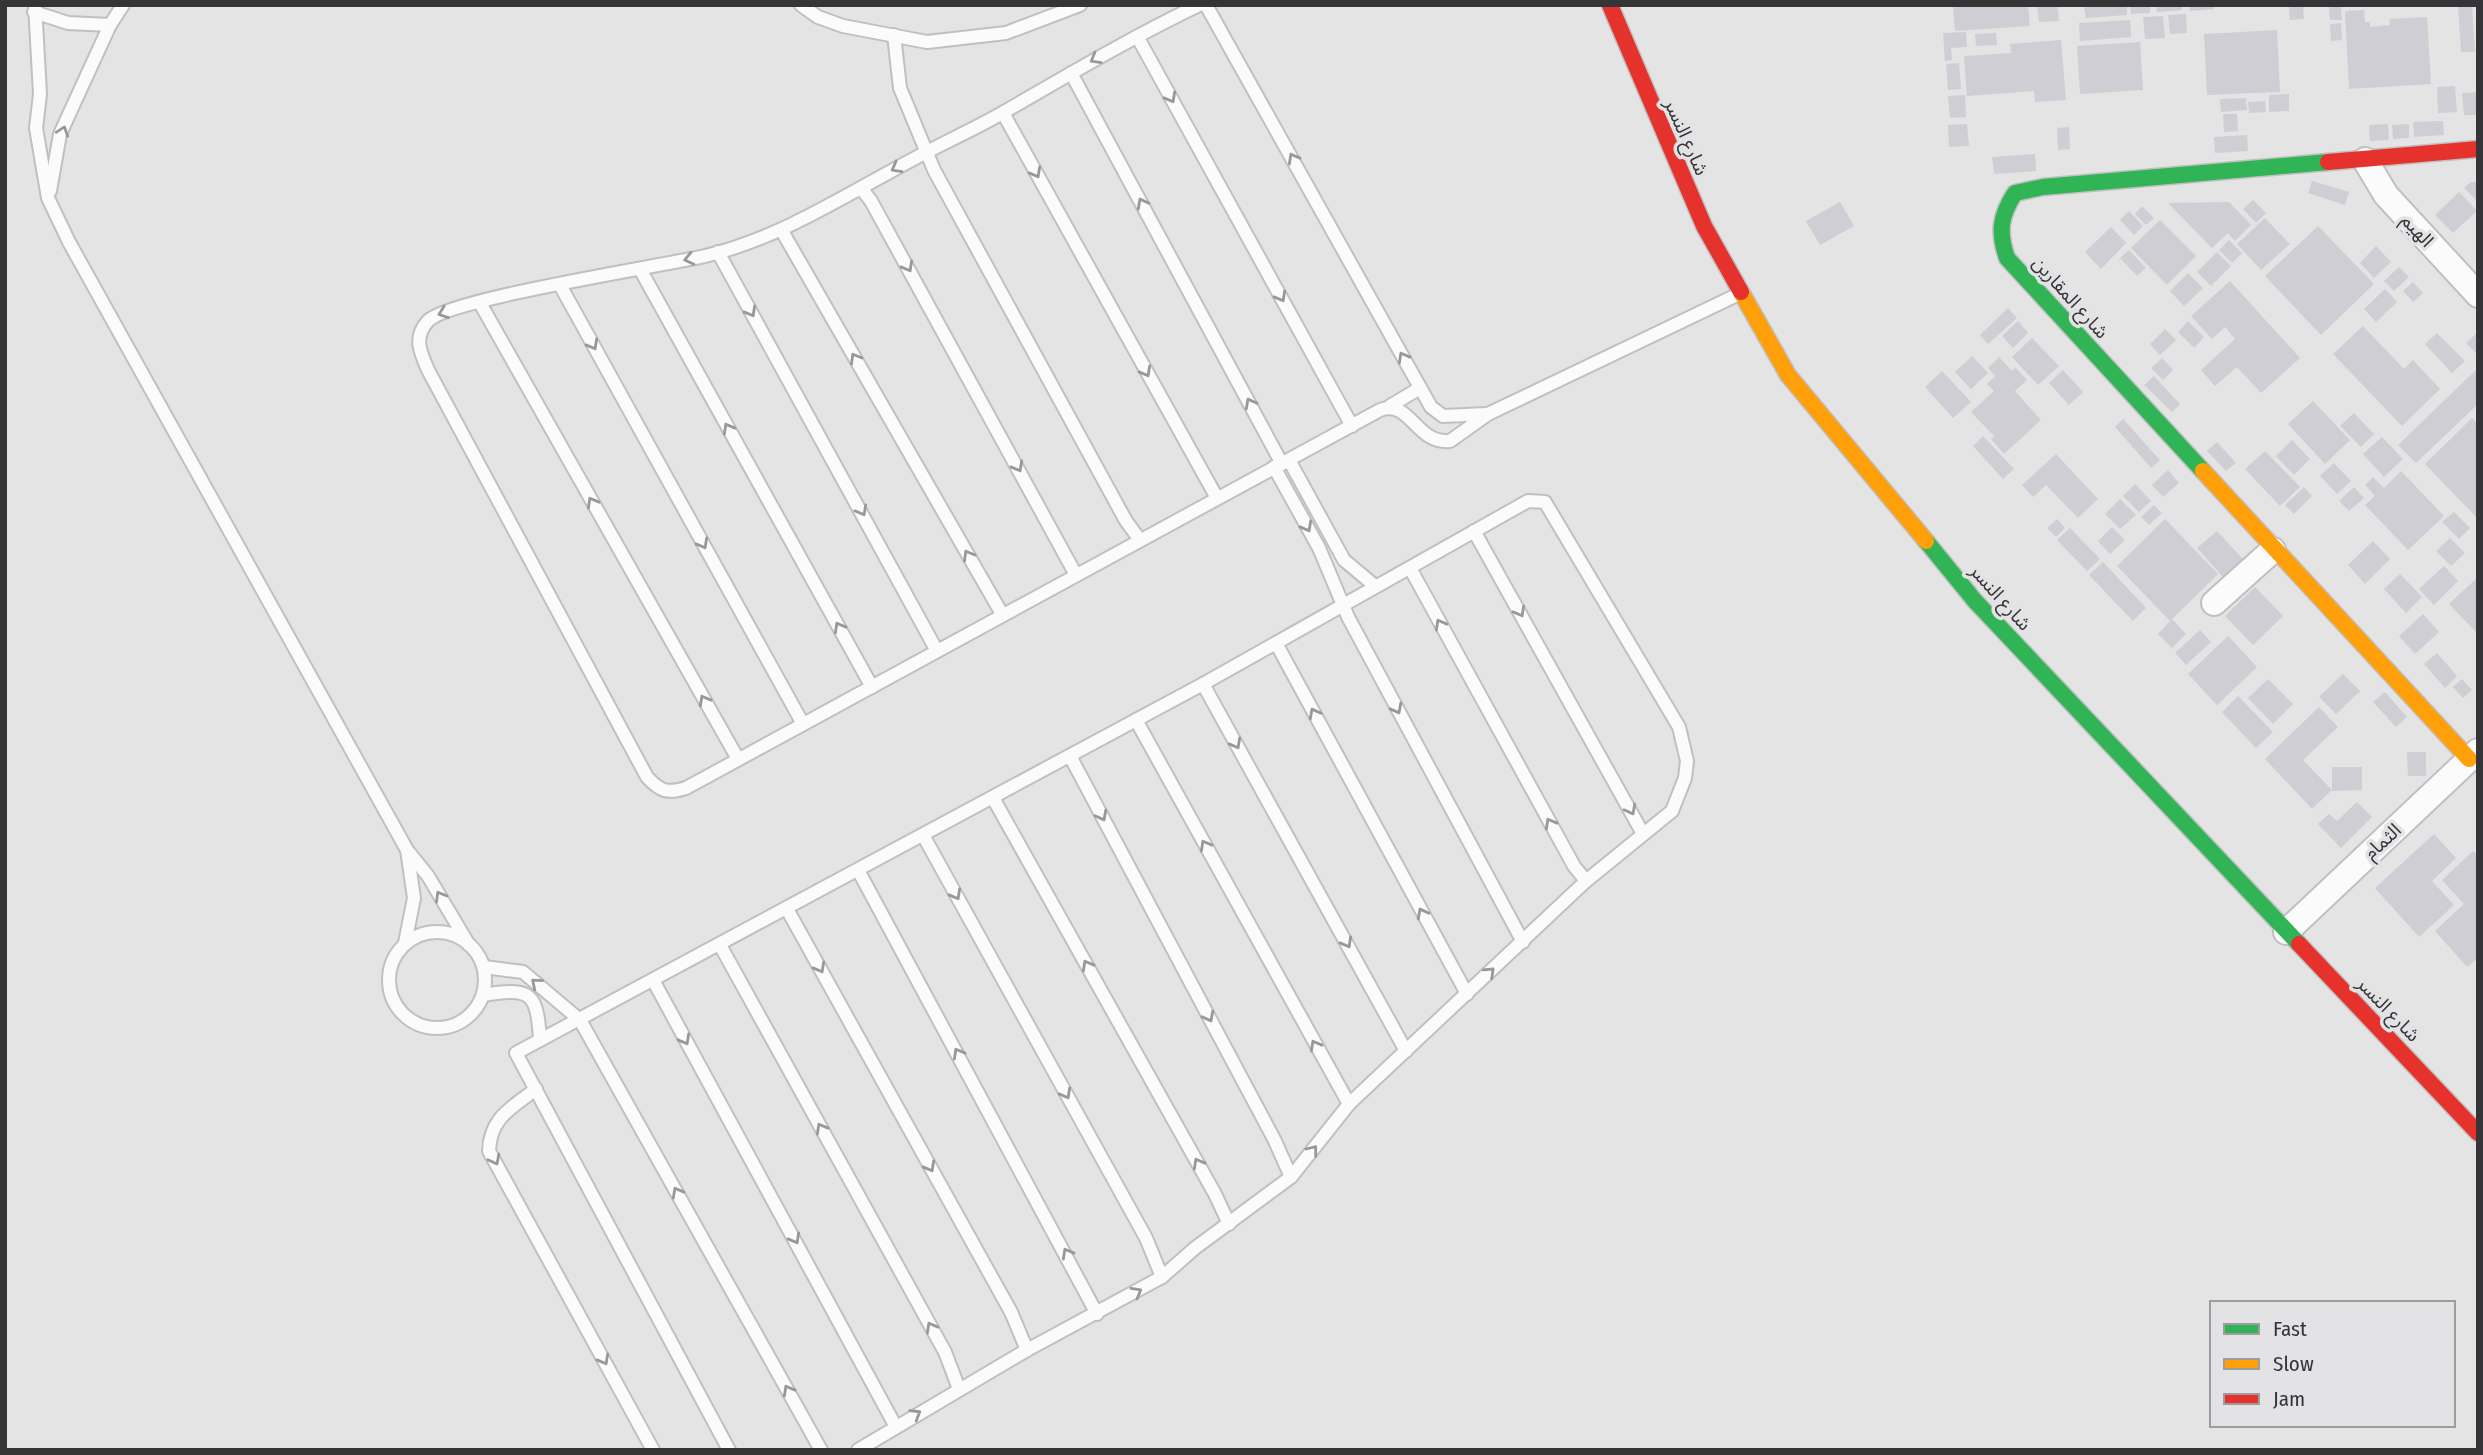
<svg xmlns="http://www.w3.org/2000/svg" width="2483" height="1455" font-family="'Fira Sans Condensed','Noto Sans Arabic',sans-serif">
	<rect width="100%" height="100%" fill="#e4e4e5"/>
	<g fill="#cfced4">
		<path d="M1953 5H2028L2030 26 1955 31Z"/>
		<path d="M2037 5H2057L2059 21 2039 22Z"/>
		<path d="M2084 5H2127V15L2086 18Z"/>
		<path d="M2130 5H2150V13L2131 14Z"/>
		<path d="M2156 5H2182V10L2157 12Z"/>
		<path d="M2189 5H2213L2214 9 2190 11Z"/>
		<path d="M2289 5H2303L2304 19 2290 20Z"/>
		<path d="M2329 5H2341L2342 20H2330Z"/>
		<path d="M2458 5H2472L2475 52H2461Z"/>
		<path d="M2364 10 2365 22H2370V27L2390 25 2389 19 2427 17 2431 84 2349 89 2345 11Z"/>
		<path d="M2186 14 2187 33 2170 34 2168 15Z"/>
		<path d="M2163 16 2165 38 2145 39 2143 17Z"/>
		<path d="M2130 20 2131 37 2080 41 2079 23Z"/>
		<path d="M2341 23 2342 40 2331 41 2330 24Z"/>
		<path d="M2277 30 2280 92 2207 95 2204 34Z"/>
		<path d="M1966 32 1967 47 1951 48 1952 60 1945 61 1943 33Z"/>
		<path d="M1996 33 1997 45 1976 46 1975 34Z"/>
		<path d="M2061 40 2066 100 2035 102 2034 91 1967 96 1964 56 2011 53 2010 44Z"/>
		<path d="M2140 42 2143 90 2080 94 2077 46Z"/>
		<path d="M1959 63 1961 89 1948 90 1946 64Z"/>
		<path d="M2455 86 2457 112 2438 113 2437 87Z"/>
		<path d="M2478 92V115H2464L2462 93Z"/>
		<path d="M2289 94V111L2269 112V95Z"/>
		<path d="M1965 95 1966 117 1950 118 1948 96Z"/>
		<path d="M2246 98 2247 110 2221 112 2220 99Z"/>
		<path d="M2265 101 2266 112 2249 113 2248 102Z"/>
		<path d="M2223 114H2237L2238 131 2224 132Z"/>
		<path d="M2443 121 2444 135 2414 137 2413 122Z"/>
		<path d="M1967 124 1969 146 1949 147 1948 125Z"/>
		<path d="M2388 124 2389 140 2370 141 2369 125Z"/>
		<path d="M2409 124V138L2393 139 2392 125Z"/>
		<path d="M2069 127 2070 149 2058 150 2057 128Z"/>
		<path d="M2247 135 2248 151 2215 153 2214 137Z"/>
		<path d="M2035 154 2036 171 1994 174 1992 157Z"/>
		<path d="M2312 181 2349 192 2345 205 2308 193Z"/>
		<path d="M2471 182H2478V202L2464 188Z"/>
		<path d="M2459 192 2477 211 2453 233 2435 215Z"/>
		<path d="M2253 200 2266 213 2256 223 2243 209Z"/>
		<path d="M1840 202 1854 226 1820 245 1806 221Z"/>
		<path d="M2229 202 2251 225 2235 241 2228 233 2212 248 2168 203Z"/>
		<path d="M2142 206 2154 218 2146 225 2135 214Z"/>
		<path d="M2129 211 2143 226 2134 235 2120 220Z"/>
		<path d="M2265 218 2290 244 2261 270 2237 244Z"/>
		<path d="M2160 220 2196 256 2167 285 2131 248Z"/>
		<path d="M2318 226 2374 284 2321 335 2265 276Z"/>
		<path d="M2111 227 2126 243 2101 269 2085 252Z"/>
		<path d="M2229 240 2242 253 2232 263 2219 250Z"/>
		<path d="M2376 246 2391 262 2374 278 2360 263Z"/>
		<path d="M2129 250 2146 268 2137 276 2120 258Z"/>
		<path d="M2217 252 2231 266 2211 286 2197 272Z"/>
		<path d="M2399 267 2409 277 2394 291 2384 281Z"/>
		<path d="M2188 273 2203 288 2184 306 2170 291Z"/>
		<path d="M2230 281 2300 358 2261 393 2237 367 2215 386 2201 370 2235 339 2225 327 2212 339 2191 316Z"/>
		<path d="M2413 282 2423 293 2413 302 2403 291Z"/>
		<path d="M2385 289 2397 302 2376 322 2364 309Z"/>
		<path d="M2008 308 2017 318 1988 344 1980 335Z"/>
		<path d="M2018 321 2028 333 2013 348 2002 336Z"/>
		<path d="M2188 321 2204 337 2194 348 2178 332Z"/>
		<path d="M2363 326 2404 369 2413 360 2440 389 2402 426 2333 354Z"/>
		<path d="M2165 329 2176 340 2160 355 2150 344Z"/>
		<path d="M2478 332V355L2466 343Z"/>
		<path d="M2437 333 2465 361 2452 373 2425 344Z"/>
		<path d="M2032 338 2059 366 2038 385 2012 357Z"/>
		<path d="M1972 356 1988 373 1971 389 1955 372Z"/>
		<path d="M1999 357 2012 371 2015 367 2027 380 2015 391 2041 420 2004 454 1991 439 1994 436 1971 412 1994 391 1987 384 1995 376 1988 368Z"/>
		<path d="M2162 358 2173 370 2163 380 2151 368Z"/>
		<path d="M2478 368V404L2416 463 2398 445Z"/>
		<path d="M2063 370 2083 392 2069 405 2049 383Z"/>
		<path d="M1942 371 1971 402 1953 418 1925 387Z"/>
		<path d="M2154 376 2180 404 2172 412 2144 385Z"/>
		<path d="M2313 401 2350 440 2325 464 2288 424Z"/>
		<path d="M2354 413 2374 434 2361 447 2340 426Z"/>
		<path d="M2472 418 2478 424V519L2425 464Z"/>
		<path d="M2123 419 2160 460 2151 468 2115 427Z"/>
		<path d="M1983 436 2014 469 2003 479 1973 446Z"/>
		<path d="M2382 437 2403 459 2384 477 2363 454Z"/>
		<path d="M2292 440 2310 459 2294 475 2276 456Z"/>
		<path d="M2217 442 2236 463 2226 471 2207 451Z"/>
		<path d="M2265 451 2300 487 2280 506 2245 469Z"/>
		<path d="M2056 454 2098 499 2078 518 2046 485 2033 497 2022 485Z"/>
		<path d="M2334 463 2351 481 2337 494 2320 476Z"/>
		<path d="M2168 470 2179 483 2163 497 2152 485Z"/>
		<path d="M2401 471 2444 516 2408 550 2365 505 2375 496 2365 485 2373 477 2384 488Z"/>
		<path d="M2135 484 2151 501 2139 512 2123 496Z"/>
		<path d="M2304 487 2312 496 2294 514 2285 505Z"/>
		<path d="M2354 487 2364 498 2349 511 2339 501Z"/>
		<path d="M2120 499 2136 515 2120 529 2105 514Z"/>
		<path d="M2154 505 2162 513 2149 525 2141 517Z"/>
		<path d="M2454 512 2470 528 2459 539 2442 522Z"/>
		<path d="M2057 519 2065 528 2056 537 2047 528Z"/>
		<path d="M2165 519 2218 574 2170 621 2117 566Z"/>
		<path d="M2112 527 2125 540 2110 554 2098 541Z"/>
		<path d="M2070 528 2100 559 2087 571 2057 540Z"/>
		<path d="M2217 531 2243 559 2223 577 2197 548Z"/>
		<path d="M2450 538 2465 553 2451 566 2436 551Z"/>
		<path d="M2373 541 2390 559 2365 584 2348 565Z"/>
		<path d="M2103 562 2146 608 2133 621 2089 575Z"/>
		<path d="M2444 566 2458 581 2434 605 2419 589Z"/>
		<path d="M2400 574 2422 597 2406 613 2384 589Z"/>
		<path d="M2478 577V634L2449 604Z"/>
		<path d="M2255 587 2283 616 2253 645 2225 616Z"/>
		<path d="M2423 614 2439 632 2415 654 2399 636Z"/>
		<path d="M2172 619 2186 634 2172 648 2158 634Z"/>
		<path d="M2200 630 2211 642 2186 665 2175 653Z"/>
		<path d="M2228 636 2257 667 2217 705 2188 674Z"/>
		<path d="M2437 653 2457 676 2445 688 2424 664Z"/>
		<path d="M2343 674 2360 691 2336 714 2319 697Z"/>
		<path d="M2268 679 2293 704 2273 724 2248 698Z"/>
		<path d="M2462 679 2472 690 2463 698 2453 687Z"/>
		<path d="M2385 692 2407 717 2396 727 2373 702Z"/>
		<path d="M2238 696 2273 732 2256 748 2222 712Z"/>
		<path d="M2319 707 2338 727 2303 760 2332 790 2312 809 2265 759Z"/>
		<path d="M2407 752H2426V776H2408Z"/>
		<path d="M2332 767H2362V790L2332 791Z"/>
		<path d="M2357 802 2372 817 2341 848 2318 824 2329 814 2337 821Z"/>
		<path d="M2434 834 2456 858 2432 881 2454 905 2419 937 2375 888Z"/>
		<path d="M2473 851 2478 856V958L2467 967 2435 931 2464 904 2442 880Z"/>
	</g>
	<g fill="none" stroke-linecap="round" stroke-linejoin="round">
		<g stroke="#c0c0c1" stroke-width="16">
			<g id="lane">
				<path d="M35 5 40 94 36 128 48 198 69 242 407 850 428 876 469 945"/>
				<path d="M801 5 818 17 843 26 927 42 1006 33 1080 5"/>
				<path d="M1199 5C1132 37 1068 75 1004 112 973 130 938 145 906 163 841 198 777 239 705 256 661 266 448 299 428 321 413 337 420 352 428 370L647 777C660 791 667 794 686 788L1380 410C1411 399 1415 444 1450 441L1488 414 1741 293"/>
				<path d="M1206 5 1431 407 1443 416 1487 414"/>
				<path d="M34 12 68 23 110 25"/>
				<path d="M894 35 900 88 934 170 1126 521 1140 540"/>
				<path d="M1138 38 1352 426"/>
				<path d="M1071 73 1282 464"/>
				<path d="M1003 113 1217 498"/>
				<path d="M861 188 871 201 1076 575"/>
				<path d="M50 191 60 134 110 25 123 5"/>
				<path d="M782 231 1002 614"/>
				<path d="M718 252 937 651"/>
				<path d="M640 269 872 687"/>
				<path d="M560 285 803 724"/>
				<path d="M480 303 738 759"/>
				<path d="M1390 406 1420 388"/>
				<path d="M1289 460 1344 560 1375 586"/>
				<path d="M1274 467 1319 548 1348 617 1523 942"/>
				<path d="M1474 531 1642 832"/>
				<path d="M1410 568 1574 866 1586 881"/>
				<path d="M1276 643 1467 994"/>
				<path d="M1203 684 1406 1051"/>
				<path d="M1136 720 1349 1104"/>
				<path d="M1070 756 1275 1141 1291 1177"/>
				<path d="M993 798 1215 1194 1229 1224"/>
				<path d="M923 835 1146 1238 1162 1277"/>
				<path d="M858 870 1097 1314"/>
				<path d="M787 909 1011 1312 1027 1350"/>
				<circle cx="437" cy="980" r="48"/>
				<path d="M405 943 414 898 407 850"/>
				<path d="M720 945 945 1352 959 1389"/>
				<path d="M484 967 523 972 580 1020 821 1450"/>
				<path d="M653 980 896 1427"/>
				<path d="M483 995C532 987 537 993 540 1040"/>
				<path d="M536 1089C511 1108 490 1118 489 1151L653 1450"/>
				<path d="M729 1450 516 1053 1203 684 1528 501 1545 502 1679 727 1687 761 1685 778 1672 811 1586 881 1349 1104 1291 1177 1195 1248 1162 1277 1027 1350 858 1450"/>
			</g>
		</g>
		<g stroke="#c0c0c1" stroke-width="28">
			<g id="street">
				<path d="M2365 160 2386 195 2478 295"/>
				<path d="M2214 603 2273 550"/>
				<path d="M2286 932 2478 751"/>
			</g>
		</g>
		<g stroke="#c0c0c1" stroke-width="19">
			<g id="fast">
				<path d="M2203 471 2007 258C1998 232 2000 216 2015 193L2043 187 2328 162"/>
				<path d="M1926 541 1975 601 2299 944"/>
			</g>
		</g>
		<g stroke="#c0c0c1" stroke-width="19">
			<g id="slow">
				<path d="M1741 292 1788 375 1926 541"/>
				<path d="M2203 471 2469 759"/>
			</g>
		</g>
		<g stroke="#c0c0c1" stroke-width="19">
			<g id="jam">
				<path d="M1610 5 1704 226 1741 292"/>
				<path d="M2328 162 2478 149"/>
				<path d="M2299 944 2478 1133"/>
			</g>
		</g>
		<use href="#lane" stroke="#fbfbfb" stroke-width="12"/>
		<use href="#street" stroke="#fbfbfb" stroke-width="24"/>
		<use href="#fast" stroke="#30b455" stroke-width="16"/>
		<use href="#slow" stroke="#ff9f0a" stroke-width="16"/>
		<use href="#jam" stroke="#e5322d" stroke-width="16"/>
	</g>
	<defs><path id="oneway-chevron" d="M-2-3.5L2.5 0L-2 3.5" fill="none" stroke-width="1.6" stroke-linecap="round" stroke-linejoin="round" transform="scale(1.75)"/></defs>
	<g stroke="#989898">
		<use href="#oneway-chevron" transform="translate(1095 59) rotate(150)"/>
		<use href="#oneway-chevron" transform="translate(1171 98) rotate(61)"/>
		<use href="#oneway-chevron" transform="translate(63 131) rotate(-71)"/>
		<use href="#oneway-chevron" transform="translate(1293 158) rotate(-119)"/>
		<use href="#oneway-chevron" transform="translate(896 168) rotate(151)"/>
		<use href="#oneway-chevron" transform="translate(1036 173) rotate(61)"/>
		<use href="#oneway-chevron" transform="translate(1142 203) rotate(-118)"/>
		<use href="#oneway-chevron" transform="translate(689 259) rotate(167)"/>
		<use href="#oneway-chevron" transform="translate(908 267) rotate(61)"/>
		<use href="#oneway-chevron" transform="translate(1281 297) rotate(61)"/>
		<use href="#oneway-chevron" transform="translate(751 312) rotate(61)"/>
		<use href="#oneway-chevron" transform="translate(443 313) rotate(160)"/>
		<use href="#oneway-chevron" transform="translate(593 345) rotate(61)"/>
		<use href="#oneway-chevron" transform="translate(1403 357) rotate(-119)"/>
		<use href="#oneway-chevron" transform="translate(855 358) rotate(-120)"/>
		<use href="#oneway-chevron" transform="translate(1146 372) rotate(61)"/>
		<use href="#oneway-chevron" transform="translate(1250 403) rotate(-118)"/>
		<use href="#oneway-chevron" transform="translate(728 428) rotate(-119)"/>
		<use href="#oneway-chevron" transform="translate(1018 467) rotate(61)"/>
		<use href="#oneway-chevron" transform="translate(592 502) rotate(-119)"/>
		<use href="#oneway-chevron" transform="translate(862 511) rotate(61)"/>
		<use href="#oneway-chevron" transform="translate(1307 527) rotate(61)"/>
		<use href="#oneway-chevron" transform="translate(703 544) rotate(61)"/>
		<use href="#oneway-chevron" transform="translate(968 555) rotate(-120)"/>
		<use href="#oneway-chevron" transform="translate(1520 612) rotate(61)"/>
		<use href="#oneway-chevron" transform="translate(1440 624) rotate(-119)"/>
		<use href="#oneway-chevron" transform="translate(839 627) rotate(-119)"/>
		<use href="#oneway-chevron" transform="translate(704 700) rotate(-119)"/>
		<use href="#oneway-chevron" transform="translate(1397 709) rotate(62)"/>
		<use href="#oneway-chevron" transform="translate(1314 713) rotate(-118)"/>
		<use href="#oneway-chevron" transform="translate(1236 744) rotate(61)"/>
		<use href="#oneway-chevron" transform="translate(1631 810) rotate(62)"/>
		<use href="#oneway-chevron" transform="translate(1102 816) rotate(62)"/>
		<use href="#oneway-chevron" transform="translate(1550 823) rotate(-119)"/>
		<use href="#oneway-chevron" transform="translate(1205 845) rotate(-119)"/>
		<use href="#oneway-chevron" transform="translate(956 895) rotate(61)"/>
		<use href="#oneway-chevron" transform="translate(440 896) rotate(-120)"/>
		<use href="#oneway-chevron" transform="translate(1422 913) rotate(-118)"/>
		<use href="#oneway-chevron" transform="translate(1347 943) rotate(61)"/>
		<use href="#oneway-chevron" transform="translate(1087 965) rotate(-119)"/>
		<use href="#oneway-chevron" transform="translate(820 968) rotate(61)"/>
		<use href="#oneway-chevron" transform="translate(1490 972) rotate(-43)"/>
		<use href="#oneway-chevron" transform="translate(536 983) rotate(-140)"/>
		<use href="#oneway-chevron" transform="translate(1209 1017) rotate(62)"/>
		<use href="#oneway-chevron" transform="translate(685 1040) rotate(61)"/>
		<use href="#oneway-chevron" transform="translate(1315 1045) rotate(-119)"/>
		<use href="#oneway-chevron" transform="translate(958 1053) rotate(-119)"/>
		<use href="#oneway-chevron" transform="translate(1066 1094) rotate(61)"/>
		<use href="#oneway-chevron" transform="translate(821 1128) rotate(-119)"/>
		<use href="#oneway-chevron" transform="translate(1313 1150) rotate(-52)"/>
		<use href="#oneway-chevron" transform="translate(495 1160) rotate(63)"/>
		<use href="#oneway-chevron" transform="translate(1198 1163) rotate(-119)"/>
		<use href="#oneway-chevron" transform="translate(930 1167) rotate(61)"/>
		<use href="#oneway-chevron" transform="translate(677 1192) rotate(-119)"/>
		<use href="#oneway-chevron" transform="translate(795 1239) rotate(61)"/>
		<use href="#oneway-chevron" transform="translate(1067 1253) rotate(-119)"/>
		<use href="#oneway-chevron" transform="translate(1137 1292) rotate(-30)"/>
		<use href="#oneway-chevron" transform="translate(931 1327) rotate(-119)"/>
		<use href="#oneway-chevron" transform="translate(604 1360) rotate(61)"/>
		<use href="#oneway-chevron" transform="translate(788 1390) rotate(-119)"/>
		<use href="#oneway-chevron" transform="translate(916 1414) rotate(-31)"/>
	</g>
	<g text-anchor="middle" stroke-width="7" stroke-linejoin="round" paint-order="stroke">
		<g font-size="19" fill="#353436" stroke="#e3e3e6">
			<text transform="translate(1687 137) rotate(66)" y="7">شارع النسر</text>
			<text transform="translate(2418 230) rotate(47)" y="7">الهيم</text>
			<text transform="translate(2071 297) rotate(48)" y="7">شارع المقارين</text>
			<text transform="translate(2001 597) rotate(48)" y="7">شارع النسر</text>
			<text transform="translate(2382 841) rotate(-43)" y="7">الثمام</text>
			<text transform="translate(2389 1009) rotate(46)" y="7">شارع النسر</text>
		</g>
	</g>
	<rect width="2483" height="1455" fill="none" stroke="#353436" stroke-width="14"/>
	<rect x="2210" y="1301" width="245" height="126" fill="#e3e3e6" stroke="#9d9da0" stroke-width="2"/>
	<rect x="2224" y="1324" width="35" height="10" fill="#30b455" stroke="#9d9da0" stroke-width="2"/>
	<text x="2273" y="1336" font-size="21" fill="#353436">Fast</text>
	<rect x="2224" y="1359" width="35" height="10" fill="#ff9f0a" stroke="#9d9da0" stroke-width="2"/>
	<text x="2273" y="1371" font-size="21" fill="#353436">Slow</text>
	<rect x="2224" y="1394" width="35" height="10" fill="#e5322d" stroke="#9d9da0" stroke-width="2"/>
	<text x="2273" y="1406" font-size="21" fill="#353436">Jam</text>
</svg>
